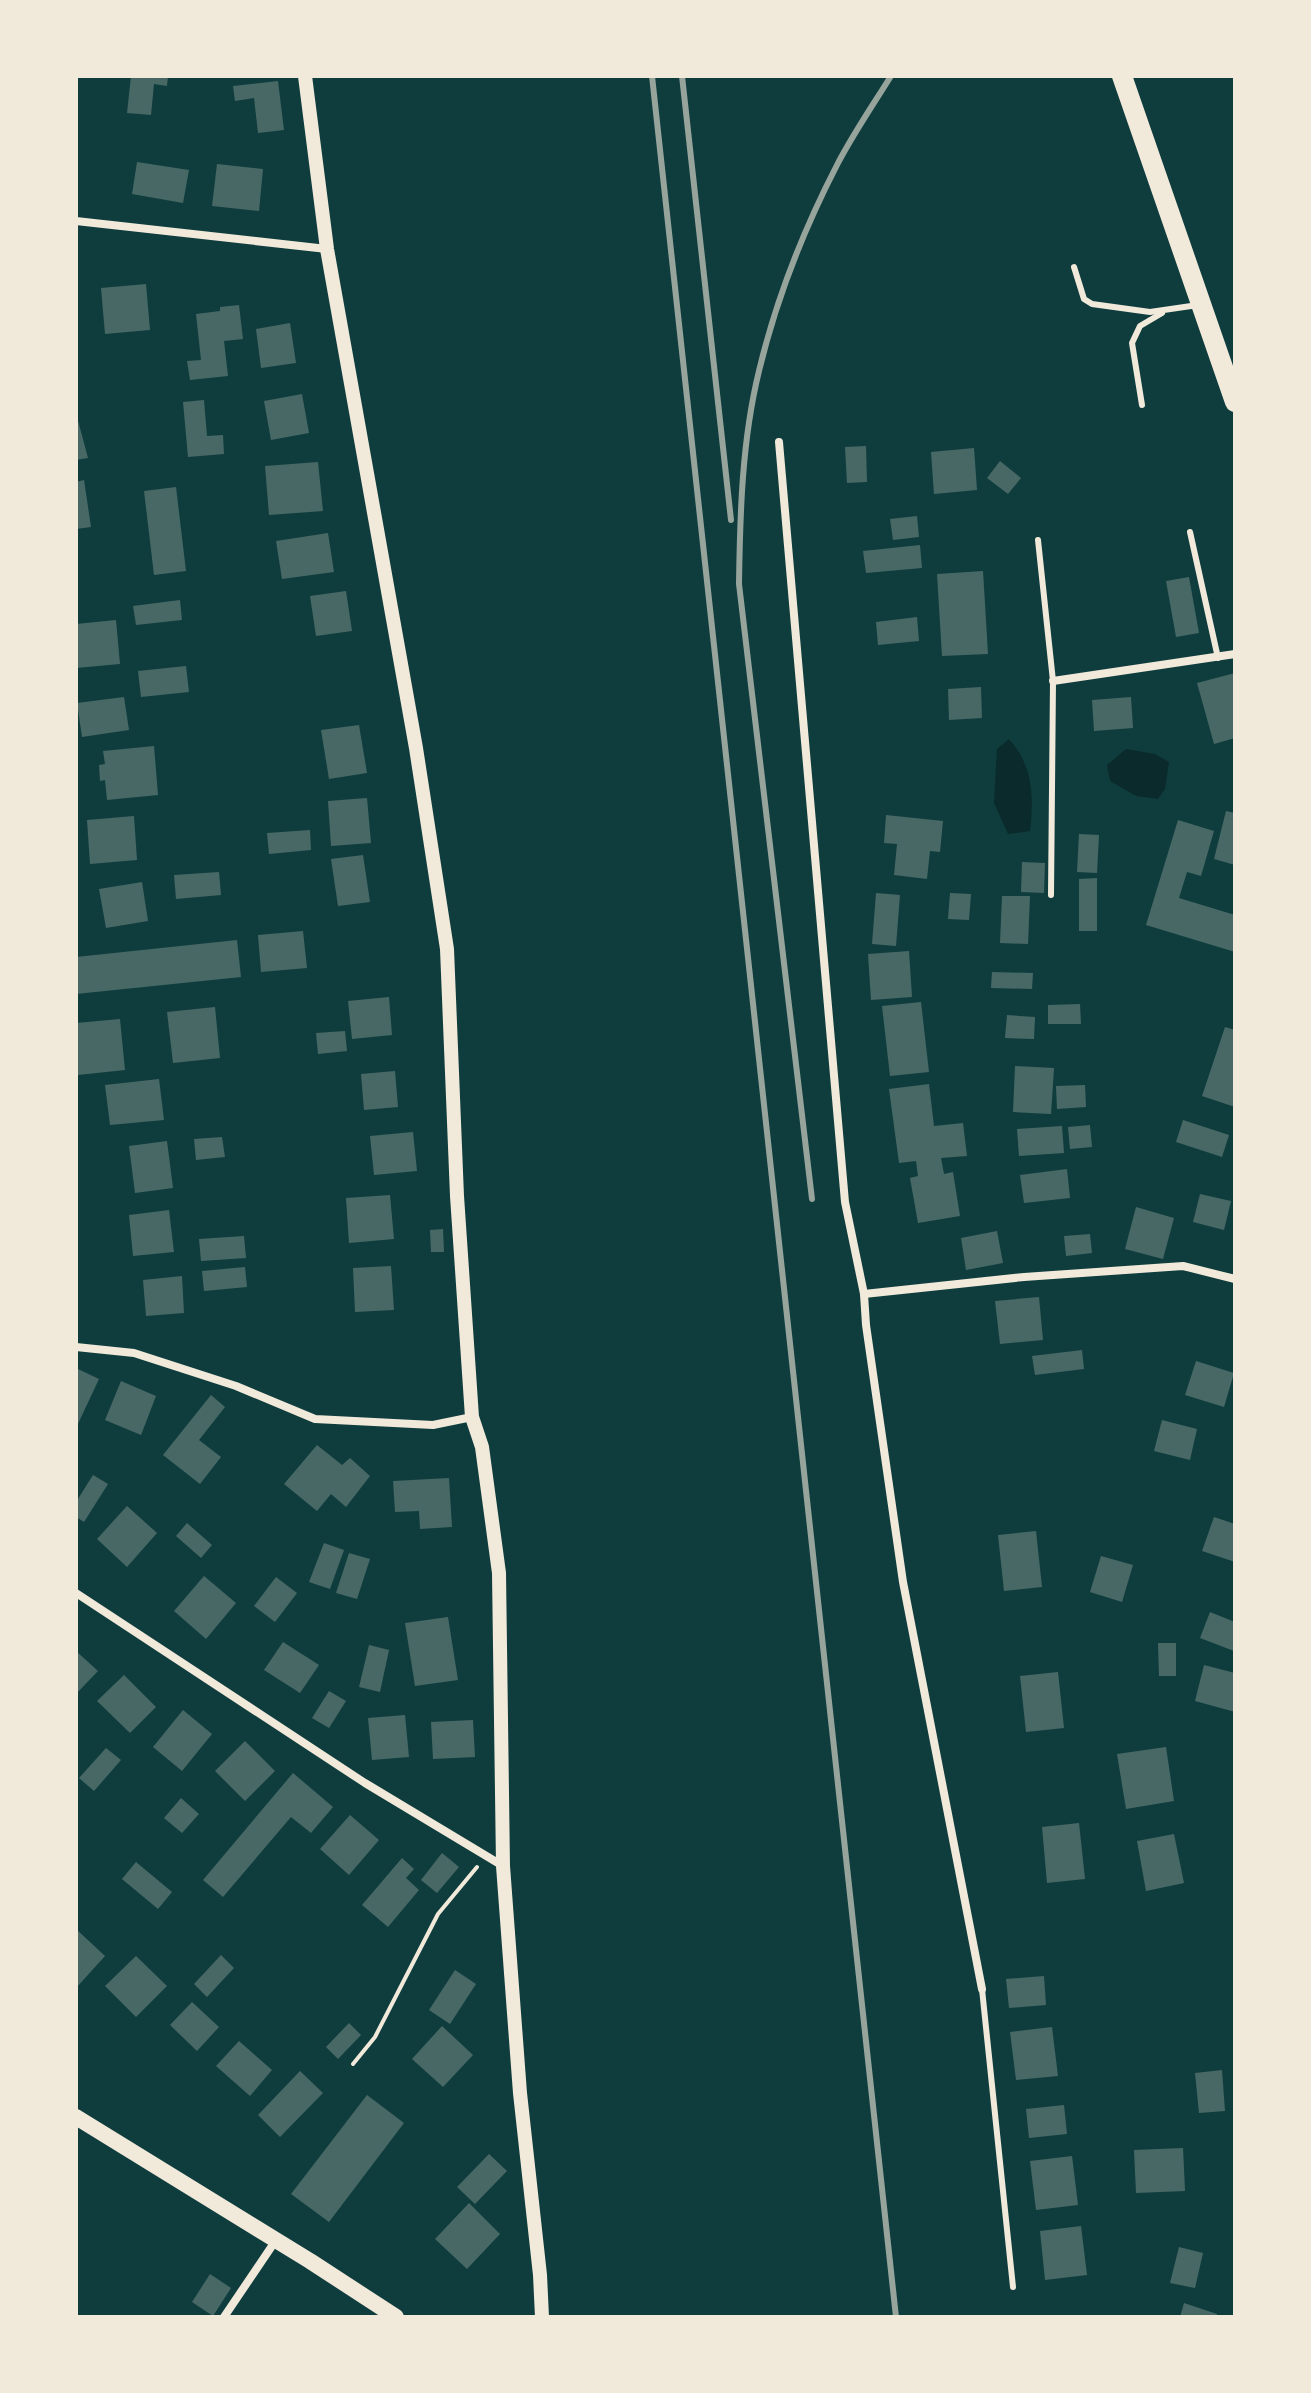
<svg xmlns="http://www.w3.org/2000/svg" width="1311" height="2393" font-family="'Source Sans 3',sans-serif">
	<rect width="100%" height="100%" fill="#0f3d3e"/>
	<g fill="#0a2a2b">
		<path d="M1009 739C1033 766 1034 796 1030 831L1008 834 994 803 997 749Z"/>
		<path d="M1126 749 1155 754 1169 762 1165 789 1158 799 1136 796 1110 781 1107 765Z"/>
	</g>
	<g fill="#486865">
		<path d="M131 76H168L167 86 154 84 151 115 127 113Z"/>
		<path d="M278 81 284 130 258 133 254 98 235 101 233 86Z"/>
		<path d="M137 162 189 170 183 203 132 194Z"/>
		<path d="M217 164 263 169 259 211 212 206Z"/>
		<path d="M146 284 150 330 105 334 101 288Z"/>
		<path d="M239 305 243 339 224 341 228 376 190 380 187 361 201 360 196 314 220 311V307Z"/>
		<path d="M290 323 296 363 261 368 256 329Z"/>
		<path d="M302 394 309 433 271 440 264 401Z"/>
		<path d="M204 400 207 436 223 435 224 454 188 457 183 402Z"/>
		<path d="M76 413 88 458 76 460Z"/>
		<path d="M866 446 867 482 847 483 845 447Z"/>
		<path d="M974 448 977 490 934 494 931 452Z"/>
		<path d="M1000 461 1021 478 1008 494 987 478Z"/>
		<path d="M318 462 323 511 269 515 265 466Z"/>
		<path d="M84 480 91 527 76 529V482Z"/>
		<path d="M176 487 186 571 154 575 144 491Z"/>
		<path d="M917 516 919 537 893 540 890 519Z"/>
		<path d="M328 533 334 572 282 579 276 541Z"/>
		<path d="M920 545 922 568 866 573 863 551Z"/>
		<path d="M983 571 988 654 942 656 937 574Z"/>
		<path d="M1189 577 1199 633 1176 637 1166 581Z"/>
		<path d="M346 591 352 631 316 636 310 596Z"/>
		<path d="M180 600 182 620 136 625 133 606Z"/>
		<path d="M917 617 919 641 878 645 876 622Z"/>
		<path d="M116 620 120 664 76 668V624Z"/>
		<path d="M186 666 189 692 141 697 138 671Z"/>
		<path d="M1235 673V738L1214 744 1197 683Z"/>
		<path d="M981 687 982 718 949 720 948 689Z"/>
		<path d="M124 697 129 730 82 737 77 703Z"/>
		<path d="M1131 697 1133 728 1094 731 1092 700Z"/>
		<path d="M359 725 367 773 329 779 321 730Z"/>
		<path d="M154 746 158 795 107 800 105 780 100 781 99 765 105 764 103 751Z"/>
		<path d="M367 798 371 843 331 846 328 801Z"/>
		<path d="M1226 811 1235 813V865L1214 859Z"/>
		<path d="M886 815 943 821 940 852 930 851 927 879 894 875 897 844 884 843Z"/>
		<path d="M134 816 137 860 90 864 87 820Z"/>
		<path d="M1178 820 1214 831 1201 876 1187 872 1179 898 1235 915V952L1146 925Z"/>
		<path d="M310 830 311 850 269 854 267 833Z"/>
		<path d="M1079 834 1099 835 1097 873 1077 872Z"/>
		<path d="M363 855 370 902 338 906 331 859Z"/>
		<path d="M1022 862 1045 863 1044 893 1021 892Z"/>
		<path d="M219 872 221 895 176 899 174 875Z"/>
		<path d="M1097 878V931H1079V879Z"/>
		<path d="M142 882 148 921 106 928 99 889Z"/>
		<path d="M876 893 900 895 896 946 872 944Z"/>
		<path d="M950 893 971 894 969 920 948 919Z"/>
		<path d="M1002 896H1030L1028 944 1000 943Z"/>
		<path d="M303 931 307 968 261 972 258 935Z"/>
		<path d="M237 940 241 977 76 994V957Z"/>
		<path d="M909 951 912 997 871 1000 868 954Z"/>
		<path d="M992 972 1033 973 1032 989 991 988Z"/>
		<path d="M389 997 392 1035 352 1039 348 1001Z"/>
		<path d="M921 1002 929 1072 890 1076 882 1006Z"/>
		<path d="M1080 1004 1081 1024H1048V1005Z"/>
		<path d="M215 1007 220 1058 173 1063 167 1012Z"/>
		<path d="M1007 1015 1035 1017 1034 1039 1005 1038Z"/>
		<path d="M120 1019 125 1070 78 1075 76 1023Z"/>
		<path d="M1225 1027 1235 1030V1107L1202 1096Z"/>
		<path d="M345 1031 347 1051 318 1054 316 1033Z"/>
		<path d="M1015 1066 1054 1068 1051 1114 1013 1112Z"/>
		<path d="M395 1071 398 1107 364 1110 361 1074Z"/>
		<path d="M159 1079 164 1120 110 1125 105 1085Z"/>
		<path d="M929 1084 934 1126 963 1123 967 1156 941 1158 944 1174 953 1172 960 1216 918 1223 910 1178 918 1176 916 1161 899 1163 889 1089Z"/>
		<path d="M1085 1085 1086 1107 1057 1109 1056 1086Z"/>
		<path d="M1183 1120 1229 1135 1222 1157 1176 1142Z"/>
		<path d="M1090 1125 1092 1147 1070 1149 1068 1127Z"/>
		<path d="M1062 1126 1064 1153 1019 1156 1017 1129Z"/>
		<path d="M413 1132 417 1171 374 1175 370 1136Z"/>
		<path d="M222 1137 225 1157 196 1160 194 1139Z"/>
		<path d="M167 1141 173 1188 135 1193 129 1146Z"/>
		<path d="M1067 1169 1070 1198 1024 1203 1020 1175Z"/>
		<path d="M1200 1194 1231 1201 1224 1230 1193 1222Z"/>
		<path d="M390 1195 394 1239 349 1243 346 1198Z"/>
		<path d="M1136 1207 1174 1218 1163 1259 1125 1249Z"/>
		<path d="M169 1210 174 1252 133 1256 129 1215Z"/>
		<path d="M443 1229 444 1252H431L430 1230Z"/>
		<path d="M997 1231 1003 1263 966 1270 961 1238Z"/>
		<path d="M1090 1234 1092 1253 1066 1256 1064 1236Z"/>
		<path d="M244 1236 246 1258 201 1261 199 1239Z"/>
		<path d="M391 1266 394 1310 355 1312 353 1268Z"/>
		<path d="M245 1267 247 1287 204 1291 202 1271Z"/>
		<path d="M182 1276 184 1313 146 1316 143 1280Z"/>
		<path d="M1039 1297 1043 1340 1000 1344 995 1301Z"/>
		<path d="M1082 1350 1084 1369 1035 1375 1032 1356Z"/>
		<path d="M1196 1361 1234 1373 1224 1407 1185 1395Z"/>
		<path d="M76 1368 99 1379 76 1428Z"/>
		<path d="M121 1381 156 1396 141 1435 105 1420Z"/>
		<path d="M211 1395 225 1407 199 1440 221 1457 200 1484 163 1455Z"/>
		<path d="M1162 1420 1197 1429 1190 1460 1154 1451Z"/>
		<path d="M317 1445 342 1465 350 1458 370 1476 346 1507 331 1494 317 1511 284 1484Z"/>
		<path d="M93 1475 108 1484 84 1522 76 1517V1502Z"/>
		<path d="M449 1478 452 1527 420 1529 419 1511 395 1512 393 1481Z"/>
		<path d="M127 1506 157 1533 127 1567 97 1539Z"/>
		<path d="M1214 1517 1235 1524V1562L1202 1551Z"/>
		<path d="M187 1523 212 1545 201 1558 176 1536Z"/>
		<path d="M1036 1531 1042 1587 1004 1591 998 1535Z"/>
		<path d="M324 1543 344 1550 330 1589 309 1582Z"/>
		<path d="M349 1553 370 1559 357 1599 336 1593Z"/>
		<path d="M1101 1556 1133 1565 1122 1602 1090 1592Z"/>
		<path d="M204 1576 236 1603 206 1639 174 1611Z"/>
		<path d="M276 1577 297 1593 275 1622 254 1606Z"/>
		<path d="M1210 1612 1235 1622 1234 1651 1200 1638Z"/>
		<path d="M448 1617 458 1680 415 1686 405 1623Z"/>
		<path d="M283 1642 319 1665 300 1693 264 1670Z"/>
		<path d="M1158 1643H1176V1676H1159Z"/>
		<path d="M369 1645 389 1650 380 1692 359 1687Z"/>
		<path d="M76 1651 98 1671 76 1694Z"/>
		<path d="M1204 1665 1235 1673V1712L1195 1701Z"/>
		<path d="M1058 1672 1064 1728 1026 1732 1020 1676Z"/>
		<path d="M124 1675 156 1707 130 1733 97 1701Z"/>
		<path d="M329 1691 346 1701 329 1728 312 1718Z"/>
		<path d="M183 1710 212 1734 182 1771 153 1747Z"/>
		<path d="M405 1715 409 1757 372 1760 368 1718Z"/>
		<path d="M473 1720 475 1757 433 1759 431 1722Z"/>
		<path d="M245 1741 275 1771 245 1801 215 1771Z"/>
		<path d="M1166 1747 1174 1801 1126 1809 1117 1754Z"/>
		<path d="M106 1748 121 1760 94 1791 79 1778Z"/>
		<path d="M293 1773 333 1807 311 1833 291 1817 223 1897 203 1880Z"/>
		<path d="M181 1798 199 1814 182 1833 164 1818Z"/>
		<path d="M350 1815 379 1840 349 1875 320 1849Z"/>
		<path d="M1079 1823 1085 1879 1047 1883 1042 1827Z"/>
		<path d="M1174 1834 1184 1883 1146 1891 1137 1841Z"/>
		<path d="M442 1853 459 1867 437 1893 421 1880Z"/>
		<path d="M402 1858 414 1869 406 1878 419 1890 388 1927 362 1905Z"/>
		<path d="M136 1862 172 1892 158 1909 122 1879Z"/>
		<path d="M76 1929 105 1956 76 1988Z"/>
		<path d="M221 1955 234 1968 207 1997 194 1984Z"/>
		<path d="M136 1956 167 1986 136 2017 105 1986Z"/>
		<path d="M455 1970 476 1984 450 2024 429 2010Z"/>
		<path d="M1044 1976 1046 2005 1009 2008 1006 1979Z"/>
		<path d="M192 2002 219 2027 197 2051 170 2025Z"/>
		<path d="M349 2023 361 2035 338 2059 326 2047Z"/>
		<path d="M442 2026 473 2055 443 2087 412 2059Z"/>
		<path d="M1052 2027 1058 2076 1016 2080 1010 2032Z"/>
		<path d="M239 2041 272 2070 250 2096 216 2066Z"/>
		<path d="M1222 2070 1225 2111 1199 2113 1195 2073Z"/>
		<path d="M300 2071 323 2093 280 2137 258 2115Z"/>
		<path d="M367 2095 404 2123 329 2222 291 2194Z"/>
		<path d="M1064 2105 1067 2134 1029 2138 1026 2109Z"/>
		<path d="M1183 2148 1185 2191 1136 2193 1134 2150Z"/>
		<path d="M489 2154 507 2171 475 2204 457 2187Z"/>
		<path d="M1072 2156 1078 2205 1036 2210 1030 2161Z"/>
		<path d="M469 2203 500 2234 467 2269 435 2239Z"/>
		<path d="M1081 2226 1087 2275 1045 2280 1040 2231Z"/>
		<path d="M1179 2247 1203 2253 1195 2288 1170 2283Z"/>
		<path d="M210 2274 231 2288 213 2316 192 2302Z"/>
		<path d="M1184 2303 1217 2314V2317H1180Z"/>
	</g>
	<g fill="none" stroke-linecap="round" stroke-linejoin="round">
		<path stroke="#f1e9da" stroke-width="4" d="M353 2064 375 2037 438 1914 477 1867"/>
		<g stroke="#f1e9da" stroke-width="6">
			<path d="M1074 267 1084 299 1092 304 1150 312 1198 305"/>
			<path d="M1142 405 1132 343 1140 326 1162 313"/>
			<path d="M1190 532 1218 658"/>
			<path d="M1038 540 1053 681 1051 895"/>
			<path d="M982 1989 1013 2287"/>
		</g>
		<g stroke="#f1e9da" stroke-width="8">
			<path d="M76 221 327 249"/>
			<path d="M779 442 845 1202 864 1294 866 1325 903 1582 982 1989"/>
			<path d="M1053 681 1235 654"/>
			<path d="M864 1294 1024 1277 1183 1266 1235 1279"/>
			<path d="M76 1347 134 1353 236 1386 315 1419 433 1425 472 1417"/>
			<path d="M76 1593 365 1783 503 1866"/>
			<path d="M224 2317 276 2240"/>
		</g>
		<path stroke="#f1e9da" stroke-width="14" d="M305 76 327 249 416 748 447 949 457 1196 472 1417 482 1447 499 1573 503 1866 520 2093 540 2275 542 2317"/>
		<path stroke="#f1e9da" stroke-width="16" d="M76 2117 310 2261 396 2317"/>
		<path stroke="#f1e9da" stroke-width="20" d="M1122 76 1235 402"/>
		<g stroke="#97a49c" stroke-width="6">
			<path d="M652 76 896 2317"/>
			<path d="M682 76 731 520"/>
			<path d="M812 1199 739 584C740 513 742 440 759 371 776 300 804 229 837 165 853 134 873 105 891 76"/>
		</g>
	</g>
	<rect width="1311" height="2393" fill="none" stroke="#f1e9da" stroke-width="156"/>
</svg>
